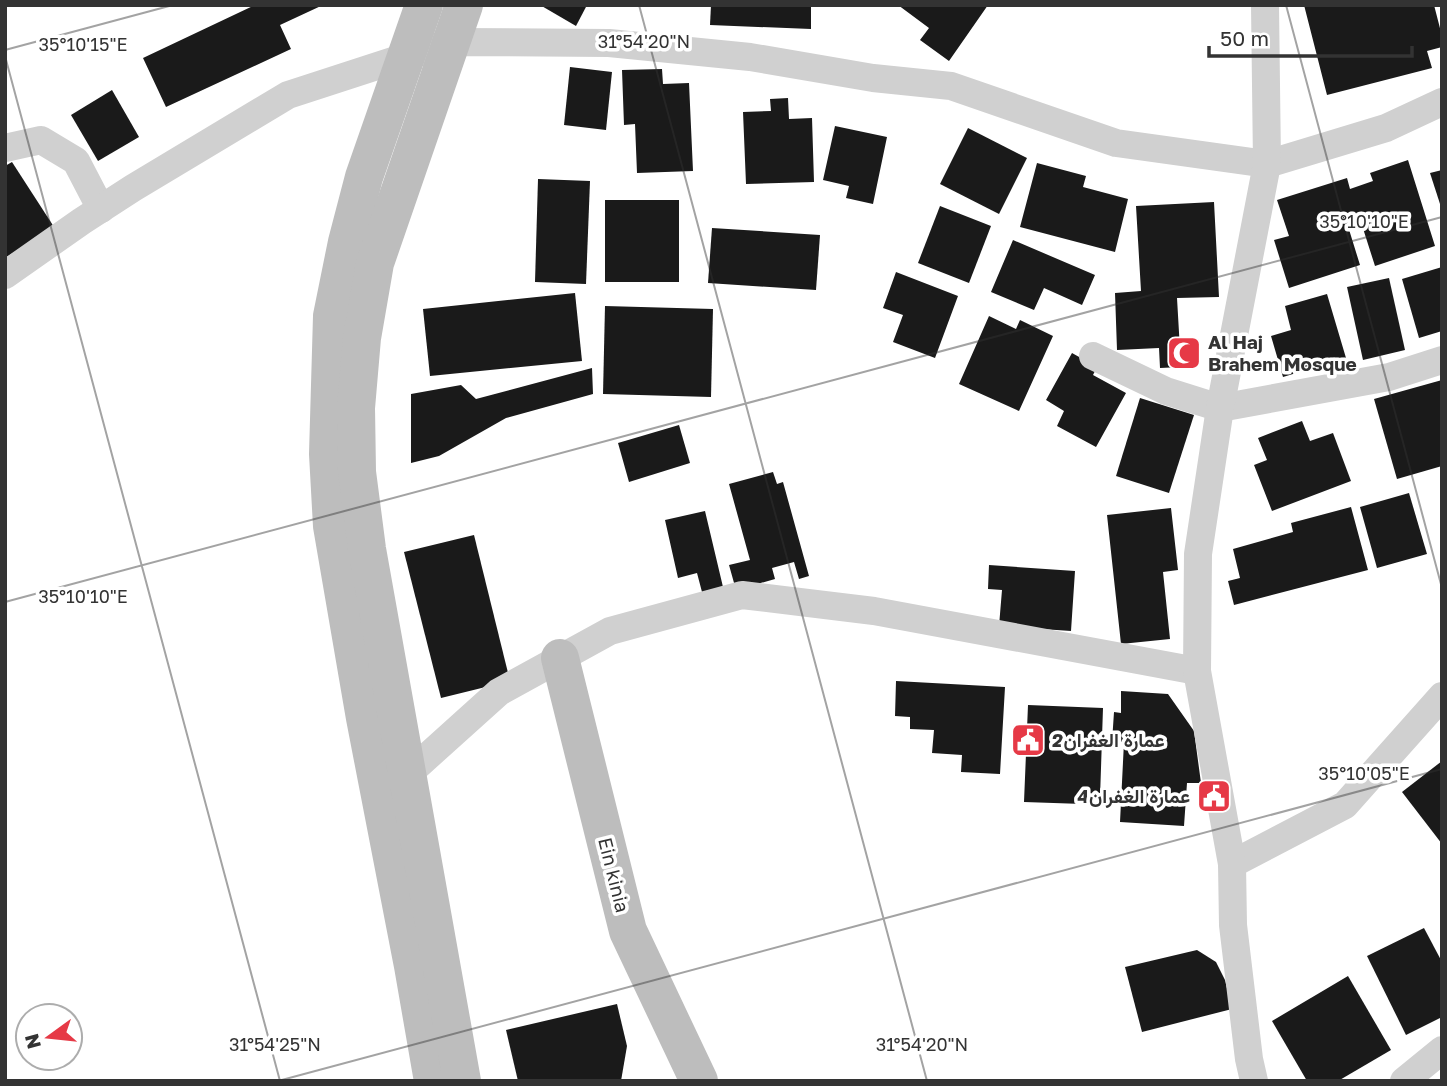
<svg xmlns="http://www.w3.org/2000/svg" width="1447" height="1086" font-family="'Golos Text',Vazirmatn,sans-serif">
	<rect width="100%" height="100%" fill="#fff"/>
	<g fill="#1a1a1a">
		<path d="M255 5H323L280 25 291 49 166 107 143 58Z"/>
		<path d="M540 5H587L576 26Z"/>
		<path d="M711 5H811V29L710 25Z"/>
		<path d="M898 5H988L949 61 920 40 929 28Z"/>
		<path d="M1304 5H1434L1442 36V47L1427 51 1432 68 1327 95Z"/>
		<path d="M570 67 612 72 606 130 564 125Z"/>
		<path d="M662 69 663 84 689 83 693 171 637 173 635 124 624 125 622 70Z"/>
		<path d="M112 90 139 137 98 161 71 115Z"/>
		<path d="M788 98 789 119 812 118 814 182 746 184 743 112 771 111 770 99Z"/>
		<path d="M835 126 887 137 873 204 846 198 849 186 823 180Z"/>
		<path d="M968 128 1027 158 999 214 940 184Z"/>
		<path d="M1408 160 1435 246 1375 266 1360 219 1347 223 1360 265 1289 288 1274 240 1289 236 1277 200 1347 178 1350 189 1373 181 1370 173Z"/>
		<path d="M12 162 54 227 5 258V166Z"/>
		<path d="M1037 163 1086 176 1083 187 1128 199 1115 252 1020 227Z"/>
		<path d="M1442 170V207H1441L1430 173Z"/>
		<path d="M538 179 590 181 586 284 535 282Z"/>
		<rect x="605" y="200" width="74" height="82"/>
		<path d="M1214 202 1219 297 1177 298 1181 367 1160 368 1159 348 1117 350 1115 293 1141 291 1136 206Z"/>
		<path d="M940 206 991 226 969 283 918 263Z"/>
		<path d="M712 228 820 235 816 290 708 283Z"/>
		<path d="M1013 240 1095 275 1082 305 1044 288 1034 310 991 292Z"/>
		<path d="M1442 267V331L1419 338 1402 279Z"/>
		<path d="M896 272 958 296 935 358 893 342 903 315 883 308Z"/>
		<path d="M1389 278 1405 350 1363 360 1347 287Z"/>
		<path d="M575 293 582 361 430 376 423 309Z"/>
		<path d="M1327 294 1346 358 1283 377 1271 336 1291 330 1285 306Z"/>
		<path d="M605 306 713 309 711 397 603 394Z"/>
		<path d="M989 316 1016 329 1020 320 1053 336 1019 411 959 384Z"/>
		<path d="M1072 353 1097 367 1093 375 1126 393 1096 447 1057 426 1064 411 1046 400Z"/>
		<path d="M592 368 593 394 506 418 439 456 411 463V394L461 385 476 399Z"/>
		<path d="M1442 380V466L1397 479 1374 399Z"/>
		<path d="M1140 398 1194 415 1169 493 1116 476Z"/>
		<path d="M1302 421 1310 441 1333 433 1351 481 1272 511 1254 465 1267 460 1258 438Z"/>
		<path d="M679 425 690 463 629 482 618 443Z"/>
		<path d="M773 472 777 484 783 482 809 576 799 579 794 562 772 568 775 579 736 590 729 565 750 560 729 484Z"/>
		<path d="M1409 493 1427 554 1377 568 1360 507Z"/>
		<path d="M1351 507 1368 570 1234 605 1228 581 1240 578 1233 549 1293 532 1291 523Z"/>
		<path d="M1171 508 1178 570 1163 572 1170 639 1121 644 1107 515Z"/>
		<path d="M705 511 723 587 702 592 697 573 678 578 665 520Z"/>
		<path d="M474 535 510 681 441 698 404 552Z"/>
		<path d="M989 565 1075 571 1071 631 999 626 1002 590 988 589Z"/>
		<path d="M896 681 1005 687 1000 774 961 772 962 755 932 753 934 730 910 729V717L895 716Z"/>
		<path d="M1121 691 1168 694 1194 731 1201 783H1187L1184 826 1120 822 1124 742H1112L1114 712 1121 713Z"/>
		<path d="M1028 705 1103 708 1100 798 1083 797V804L1024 802Z"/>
		<path d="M1442 761V844L1402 792Z"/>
		<path d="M1424 928 1442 962V1017L1406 1035 1367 956Z"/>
		<path d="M1197 950 1216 962 1225 980 1232 1009 1142 1032 1125 967Z"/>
		<path d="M1348 976 1391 1050 1338 1081H1307L1272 1021Z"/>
		<path d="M617 1004 627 1046 621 1081H518L506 1030Z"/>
	</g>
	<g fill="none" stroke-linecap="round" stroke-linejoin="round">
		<g stroke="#d0d0d0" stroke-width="28">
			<path d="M5 148 41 140 76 161 101 209"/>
			<path d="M5 275 82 221 133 188 288 95 451 42 609 43 750 57 873 78 951 86 1116 143 1267 164 1386 128 1442 102"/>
			<path d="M1093 356 1166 391 1220 408 1389 377 1442 360"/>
			<path d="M408 774 499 692 610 631 742 595 874 611 1197 671"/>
			<path d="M1232 864 1345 805 1442 696"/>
			<path d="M1254 1081 1249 1059 1233 925 1232 864 1197 671 1198 554 1220 408 1267 164 1265 5"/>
			<path d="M1404 1081 1442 1050"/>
		</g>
		<g stroke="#bdbdbd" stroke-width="38">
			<path d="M424 5 364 177 347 242 332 316 328 454 332 526 365 718 413 966 433 1081"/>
			<path d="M560 658 628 931 699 1081"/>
			<path d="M462 1081 367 549 357 472 356 408 362 338 375 263 464 5"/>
		</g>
	</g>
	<path fill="none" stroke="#333" stroke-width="2" stroke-opacity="0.45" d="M639 5 927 1081M1286 5 1442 588M5 50 173 5M5 56 280 1081M5 602 1442 217M278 1081 1442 769"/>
	<defs>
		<g id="mosque-square" transform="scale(1.75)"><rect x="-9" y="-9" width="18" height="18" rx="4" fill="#e63946" stroke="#fff"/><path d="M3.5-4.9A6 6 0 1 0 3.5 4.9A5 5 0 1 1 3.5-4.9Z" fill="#fff"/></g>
		<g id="civic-square" transform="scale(1.75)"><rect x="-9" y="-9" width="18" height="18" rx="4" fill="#e63946" stroke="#fff"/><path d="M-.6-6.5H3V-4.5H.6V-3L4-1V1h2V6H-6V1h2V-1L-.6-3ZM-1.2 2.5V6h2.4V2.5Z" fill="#fff"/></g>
	</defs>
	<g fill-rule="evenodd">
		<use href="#mosque-square" x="1184" y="353"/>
		<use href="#civic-square" x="1028" y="740"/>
		<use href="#civic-square" x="1214" y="796"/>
	</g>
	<g text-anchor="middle" stroke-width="7" stroke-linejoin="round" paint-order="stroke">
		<g font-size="19" font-weight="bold" fill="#333" stroke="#fff" text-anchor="start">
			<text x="1208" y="349">Al Haj<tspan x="1208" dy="22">Brahem Mosque</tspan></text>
			<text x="1052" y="747">عمارة الغفران2</text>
			<text x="1190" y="803" text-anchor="end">عمارة الغفران4</text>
		</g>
		<g font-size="19" fill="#333" stroke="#fff">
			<text transform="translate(614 875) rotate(76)" y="7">Ein kinia</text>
		</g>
	</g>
	<g font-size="18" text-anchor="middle" fill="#333" stroke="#fff" stroke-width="7" stroke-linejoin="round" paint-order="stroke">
		<text x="644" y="48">31°54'20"N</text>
		<text x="83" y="51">35°10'15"E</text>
		<text x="1364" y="228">35°10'10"E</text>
		<text x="83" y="603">35°10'10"E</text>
		<text x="1364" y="780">35°10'05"E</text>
		<text x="275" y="1051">31°54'25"N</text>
		<text x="922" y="1051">31°54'20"N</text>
	</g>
	<rect width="1447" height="1086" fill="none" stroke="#333333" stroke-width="14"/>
	<g transform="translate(49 1037) rotate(255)"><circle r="33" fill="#ffffff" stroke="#adadad" stroke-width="2"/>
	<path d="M0-5L12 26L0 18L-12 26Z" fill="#e63946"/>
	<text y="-10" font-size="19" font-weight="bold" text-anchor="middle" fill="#333333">N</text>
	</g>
	<path d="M1209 46v10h203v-10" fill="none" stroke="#333333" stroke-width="3.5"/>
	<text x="1220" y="46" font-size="21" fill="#333333" stroke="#ffffff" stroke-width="5" paint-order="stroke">50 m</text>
</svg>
